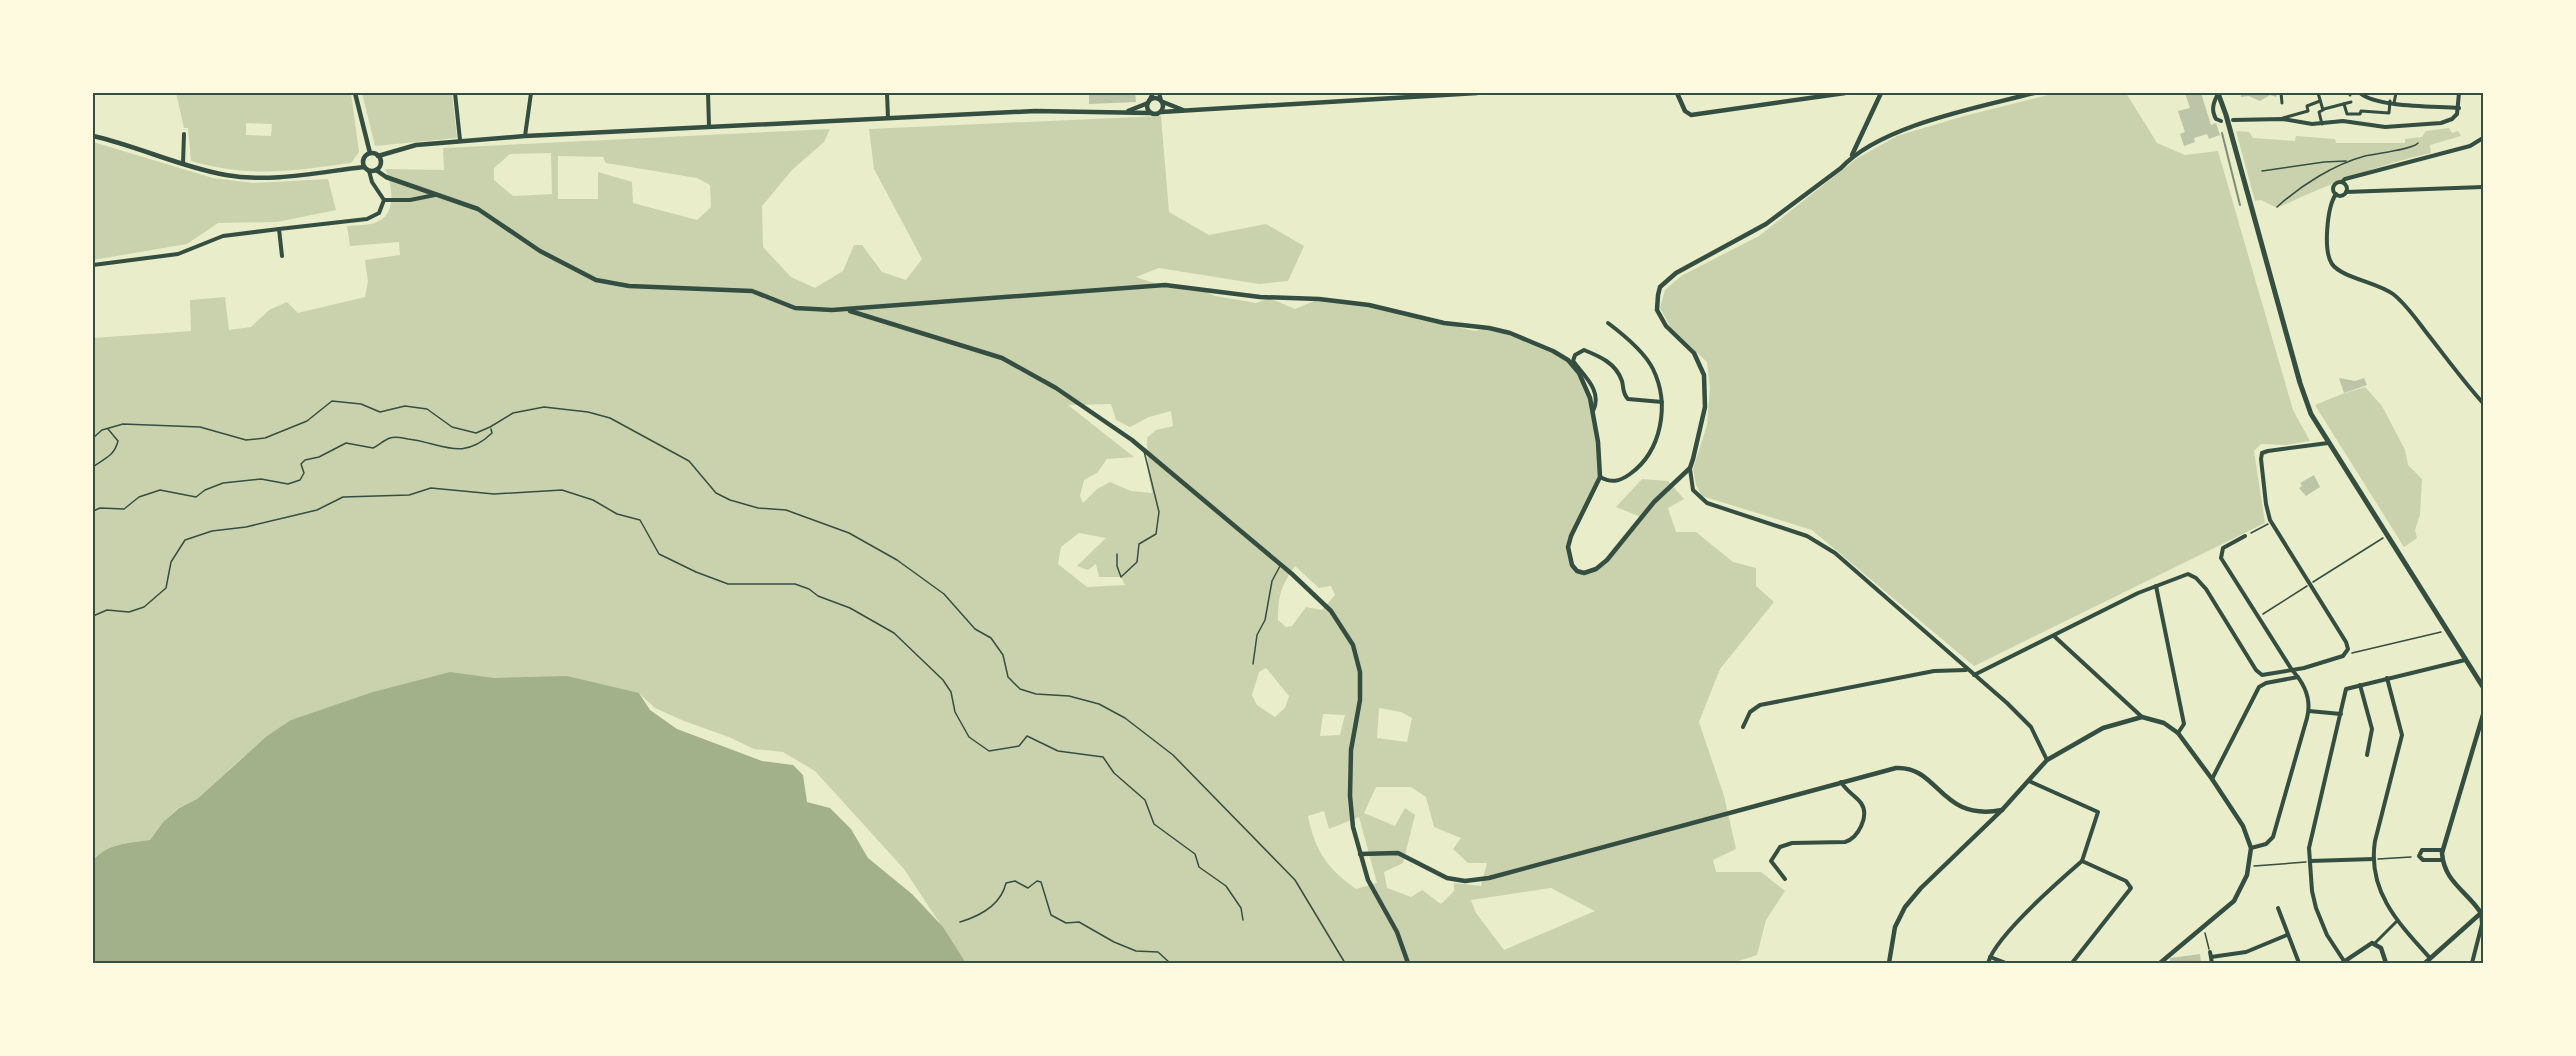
<svg xmlns="http://www.w3.org/2000/svg" width="2576" height="1056" font-family="Manrope,sans-serif">
	<rect width="100%" height="100%" fill="#e9edc9"/>
	<g fill="#cad2ad" fill-rule="evenodd">
		<path d="M176 93H351L359 152 351 163C292 171 250 178 191 161L188 128H184ZM246 123 272 124 271 136 246 135Z"/>
		<path d="M362 93H452L457 138 375 146Z"/>
		<path d="M2056 93H2126L2157 143 2185 155 2218 151 2293 410 2310 441 2286 445 2261 444 2254 451 2265 523 1974 666 1812 530 1702 496 1696 485 1693 469 1707 425 1710 387 1707 362 1671 328 1660 308 1665 290 1681 276 1759 236 1856 159 1897 136 1964 116Z"/>
		<path d="M1161 116 1169 212 1209 235 1266 224 1304 246 1288 281 1259 284 1159 268 1136 277 1169 288 1201 289 1215 296 1256 303 1269 298 1295 309 1319 299 1369 305 1474 331 1489 328 1553 351 1572 365 1590 398 1600 471 1571 536 1569 558 1579 572 1599 567 1641 517 1616 507 1642 479 1668 481 1684 499 1668 508 1676 532H1696L1733 562 1756 568V586L1774 602 1720 669 1699 722 1724 796 1736 849 1713 860 1716 872H1761L1785 891 1766 920 1757 955 1732 963H966L904 869 815 771 783 752 754 749 729 737 684 721 655 708 639 693 244 756 197 799 178 808 163 822 150 840C130 843 106 843 93 861V338L191 331 190 300 225 297 229 330 251 327 269 310 287 302 298 313 365 297 368 281 365 260 400 255 399 242 350 246 347 226C357 225 370 226 379 221 397 212 392 184 385 169L444 170 443 148 830 129 824 142 792 170 762 206 763 247 791 277 815 288 843 271 854 245H862L882 272 906 280 922 259 874 169 869 129ZM551 153 552 194 513 196 494 180V168L510 154ZM558 156 603 157 606 163 697 178 710 185 711 207 697 220 633 203 632 182 598 172V199H558ZM1111 404 1116 420 1130 427 1149 417 1171 411 1173 426 1156 430 1147 438 1148 472 1152 493 1131 491 1110 482 1097 489 1083 503 1080 496 1084 480 1097 473 1107 459 1134 457 1068 405ZM1079 533 1106 538 1077 566 1088 570 1096 564 1099 577H1121L1125 585 1087 587 1058 564 1061 547ZM1295 566 1319 588 1331 586 1335 595 1322 610 1306 607 1292 626 1286 627 1278 620C1278 596 1281 586 1295 566ZM1266 668 1289 696 1285 708 1275 717 1257 705 1252 695 1259 672ZM1379 708 1401 712 1412 718 1407 742 1377 738ZM1323 714 1345 715 1340 735 1320 736ZM1376 787H1411L1426 797 1434 827 1461 838 1453 849 1468 863H1487L1481 886 1454 883V891L1441 904 1422 890 1411 897 1387 888 1384 872 1403 863 1415 815 1405 808 1395 826 1364 813ZM1324 811 1329 829 1359 817 1377 883 1356 889C1327 868 1315 851 1308 816ZM1551 888 1595 911 1504 950 1476 913 1471 900Z"/>
		<path d="M2449 128 2452 133 2458 131 2461 136 2430 145 2431 153C2376 165 2327 185 2277 208L2261 200 2255 201 2236 131 2249 132 2253 138 2295 141 2296 136 2335 139 2336 143H2405V139L2422 137 2426 131Z"/>
		<path d="M93 142 213 178 253 183 328 179 336 210 277 222 218 223 187 244 93 260Z"/>
		<path d="M2365 387 2382 406 2405 450 2408 465 2422 479 2420 515 2415 530 2417 538 2404 547 2315 405 2342 394Z"/>
	</g>
	<path fill="#a3b18a" d="M450 672 494 678 567 676 639 693 650 710 677 729 762 761 793 765 803 775 807 802 830 808 851 829 868 858 912 894 943 927 966 963H93V861C106 843 130 843 150 840L163 822 179 808 197 799 267 736 291 720 373 692Z"/>
	<g fill="#bcc5a7">
		<path d="M1089 93H1135L1136 102 1089 104Z"/>
		<path d="M2185 93H2201L2211 125 2216 123 2220 135 2209 139 2207 134 2194 138 2195 142 2184 146 2180 134 2185 132 2178 111 2190 108Z"/>
		<path d="M2241 93H2278L2276 97 2270 95 2260 101 2249 96 2241 97Z"/>
		<path d="M2339 378 2355 381 2364 378 2367 385 2344 393Z"/>
		<path d="M2314 475 2320 487 2306 496 2299 488 2302 486 2300 483Z"/>
		<path d="M2200 954 2201 963H2170V958Z"/>
	</g>
	<g fill="none" stroke-linecap="round" stroke-linejoin="round">
		<g stroke="#344e41" stroke-width="1.5">
			<path d="M2262 171 2324 162 2346 161"/>
			<path d="M2277 207C2301 185 2335 164 2365 156 2377 153 2412 150 2418 143"/>
			<path d="M93 438 102 430 123 424 200 427 246 440 265 438 307 421 332 401 361 404 380 412 405 406 427 409 452 427 476 433 490 427 513 413 544 407 588 412 610 418 689 461 716 493 730 500 758 508 786 510 849 533 897 560 944 594 975 629 991 638 1003 655 1008 677 1020 689 1036 694 1069 696 1099 704 1125 718 1173 755 1295 880 1345 963"/>
			<path d="M93 467C104 458 114 457 118 441L108 429"/>
			<path d="M93 511 100 508 124 509 139 497 160 490 196 497 205 490 223 483 261 479 288 484 300 480 304 473 301 464 305 460 319 457 346 443 373 448C379 445 384 440 390 438 396 436 402 438 408 439 442 443 462 462 492 433L491 429"/>
			<path d="M2251 533 2268 524"/>
			<path d="M2313 582 2383 538"/>
			<path d="M2263 614 2307 586"/>
			<path d="M93 616 107 610 129 612 144 607 166 588 171 562 185 540 212 531 246 527 317 510 343 497 409 495 431 488 494 494 562 490 593 500 617 514 640 520 659 554 696 572 728 584H795L809 589 818 596 850 608 894 633 943 680 951 692 955 712 969 737 989 751 1019 746 1027 736 1058 751 1103 757 1114 773 1145 800 1154 824 1195 854 1199 867 1226 886 1241 908 1243 920"/>
			<path d="M2352 653 2441 632"/>
			<path d="M2378 859 2411 857"/>
			<path d="M2254 866 2306 862"/>
			<path d="M960 922C980 916 1001 905 1006 883L1015 881 1028 888 1037 881 1041 882 1051 915 1066 923 1079 922 1114 942 1136 951 1158 952 1170 963"/>
			<path d="M2205 933 2209 949"/>
		</g>
		<g stroke="#344e41" stroke-width="1.5">
			<path d="M1117 554V566L1121 577 1137 562 1139 544 1156 534 1159 512 1144 451"/>
			<path d="M1253 664 1257 635 1265 620 1272 581 1280 566"/>
		</g>
		<g stroke="#344e41" stroke-width="3">
			<path d="M2281 93 2282 103"/>
			<path d="M2318 93 2323 110 2319 112 2322 124"/>
			<path d="M2350 93V95"/>
			<path d="M2394 103 2396 93"/>
			<path d="M2344 104 2347 114H2360L2361 111 2389 113 2390 101"/>
			<path d="M2324 109 2351 102"/>
			<path d="M2283 118 2308 111 2307 106 2320 101"/>
			<path d="M2375 943 2397 921"/>
		</g>
		<g stroke="#344e41" stroke-width="4">
			<path d="M455 93 460 140"/>
			<path d="M708 93 709 126"/>
			<path d="M887 93 888 118"/>
			<path d="M1159 93 1161 100"/>
			<path d="M2360 93C2378 108 2435 106 2459 108"/>
			<path d="M2218 94C2213 103 2211 110 2216 119L2221 121"/>
			<path d="M1149 101 1153 93"/>
			<path d="M2233 120 2283 119 2312 124 2343 121 2385 127 2441 123 2452 119 2457 114 2459 93"/>
			<path d="M525 136 531 93"/>
			<path d="M183 164 184 134"/>
			<path d="M369 171 372 182 384 200"/>
			<path d="M2342 182 2345 179 2470 146 2483 138"/>
			<circle cx="2340" cy="189" r="7"/>
			<path d="M2346 192 2483 187"/>
			<path d="M2336 194C2327 207 2323 251 2332 264 2342 278 2377 282 2393 294 2406 304 2416 319 2426 332 2445 356 2463 381 2483 403"/>
			<path d="M282 256 279 229 367 219 379 213 384 200H410L435 195"/>
			<path d="M93 265 178 254 223 236 279 229"/>
			<path d="M1593 411C1603 391 1584 376 1573 361L1575 355 1584 350C1599 356 1616 363 1622 381 1624 388 1622 393 1628 399L1662 402"/>
			<path d="M1690 469 1693 490 1707 503 1807 536 1835 553 2007 703 2031 727 2047 760"/>
			<path d="M1600 477C1611 483 1619 482 1630 474 1662 451 1670 404 1653 369 1644 351 1624 335 1608 323"/>
			<path d="M2245 536 2223 548 2221 558 2292 670C2305 684 2312 699 2307 718L2273 837 2266 844 2251 848"/>
			<path d="M2156 586 2184 724 2178 733"/>
			<path d="M2054 636 2142 717"/>
			<path d="M1974 675 2138 593 2188 574 2196 578 2206 589 2256 670 2262 675 2304 668 2343 656 2348 649 2346 642 2270 520 2266 504 2261 459 2262 453 2268 451 2328 443"/>
			<path d="M2387 678 2402 735 2375 841C2367 891 2399 924 2430 958"/>
			<path d="M2360 685 2372 729 2367 755"/>
			<path d="M2309 711 2341 714"/>
			<path d="M1743 727 1750 712 1760 705 1934 671 1966 670"/>
			<path d="M2212 779 2259 687 2266 683 2298 677"/>
			<path d="M2029 781 2098 812 2082 861"/>
			<path d="M2442 850H2422L2419 856 2423 860H2443"/>
			<path d="M2310 861 2374 859"/>
			<path d="M1785 879 1771 861 1780 847 1792 843 1845 842C1858 838 1870 816 1861 803 1855 795 1847 792 1841 782"/>
			<path d="M2278 908 2299 963"/>
			<path d="M2210 952 2212 963"/>
			<path d="M1990 957 2006 963"/>
			<path d="M2211 957 2246 952 2287 935"/>
			<path d="M2344 961 2327 935 2316 908 2312 891 2309 848 2346 689 2465 660"/>
			<path d="M1988 963C1995 937 2060 880 2082 861"/>
			<path d="M2072 963 2131 888 2126 881 2082 861"/>
			<path d="M2472 963 2482 924 2481 913"/>
		</g>
		<g stroke="#344e41" stroke-width="4.5">
			<path d="M355 93 370 153"/>
			<path d="M1677 93 1685 111 1691 115 1845 93"/>
			<circle cx="1155" cy="106" r="8"/>
			<path d="M1163 102 1183 110"/>
			<path d="M1128 111 1148 103"/>
			<path d="M1161 112 1477 93"/>
			<path d="M93 136C138 146 180 167 226 175 271 183 319 172 364 167"/>
			<circle cx="372" cy="162" r="9"/>
			<path d="M1852 155 1881 93"/>
			<path d="M378 156 416 145 525 136 1035 111 1150 113"/>
			<path d="M376 170 386 177 478 209 540 251 596 280 629 286 752 291 795 308 832 310 1165 285 1260 297 1319 299 1369 305 1444 323 1489 328 1510 333 1553 351 1568 360 1579 373 1590 398 1598 442 1600 477 1571 536 1568 547 1572 565 1577 571 1584 573 1596 569 1607 560 1654 502 1690 468 1693 459 1705 407 1704 375 1694 353 1666 326 1657 310 1658 295 1660 287 1676 273 1766 224 1841 168C1881 125 1977 108 2034 93"/>
			<path d="M850 311 1002 358 1056 388 1132 440 1292 574 1331 611 1353 645 1360 672V700L1351 750 1350 796 1353 827 1368 880 1397 932 1408 963"/>
			<path d="M1360 854 1398 853 1447 878 1465 881 1489 878 1896 768C1940 766 1939 822 2002 810"/>
			<path d="M1889 963 1895 927 1905 907 1921 888 2002 810 2047 760 2103 728 2142 717 2164 723 2178 733 2212 779 2243 826 2251 848 2247 875 2234 901 2160 963"/>
			<path d="M2342 963 2372 943 2381 948 2386 963"/>
			<path d="M2425 963 2481 913C2467 891 2444 882 2442 853L2483 715"/>
		</g>
		<path stroke="#344e41" stroke-width="5" d="M2218 93 2226 115 2300 383 2311 414 2483 687"/>
		<path stroke="#7c8e77" stroke-width="2" d="M2222 133 2240 205"/>
	</g>
	<rect width="2576" height="1056" fill="none" stroke="#fefae0" stroke-width="189"/>
	<rect x="94" y="94" width="2388" height="868" fill="none" stroke="#344e41" stroke-width="2"/>
</svg>
